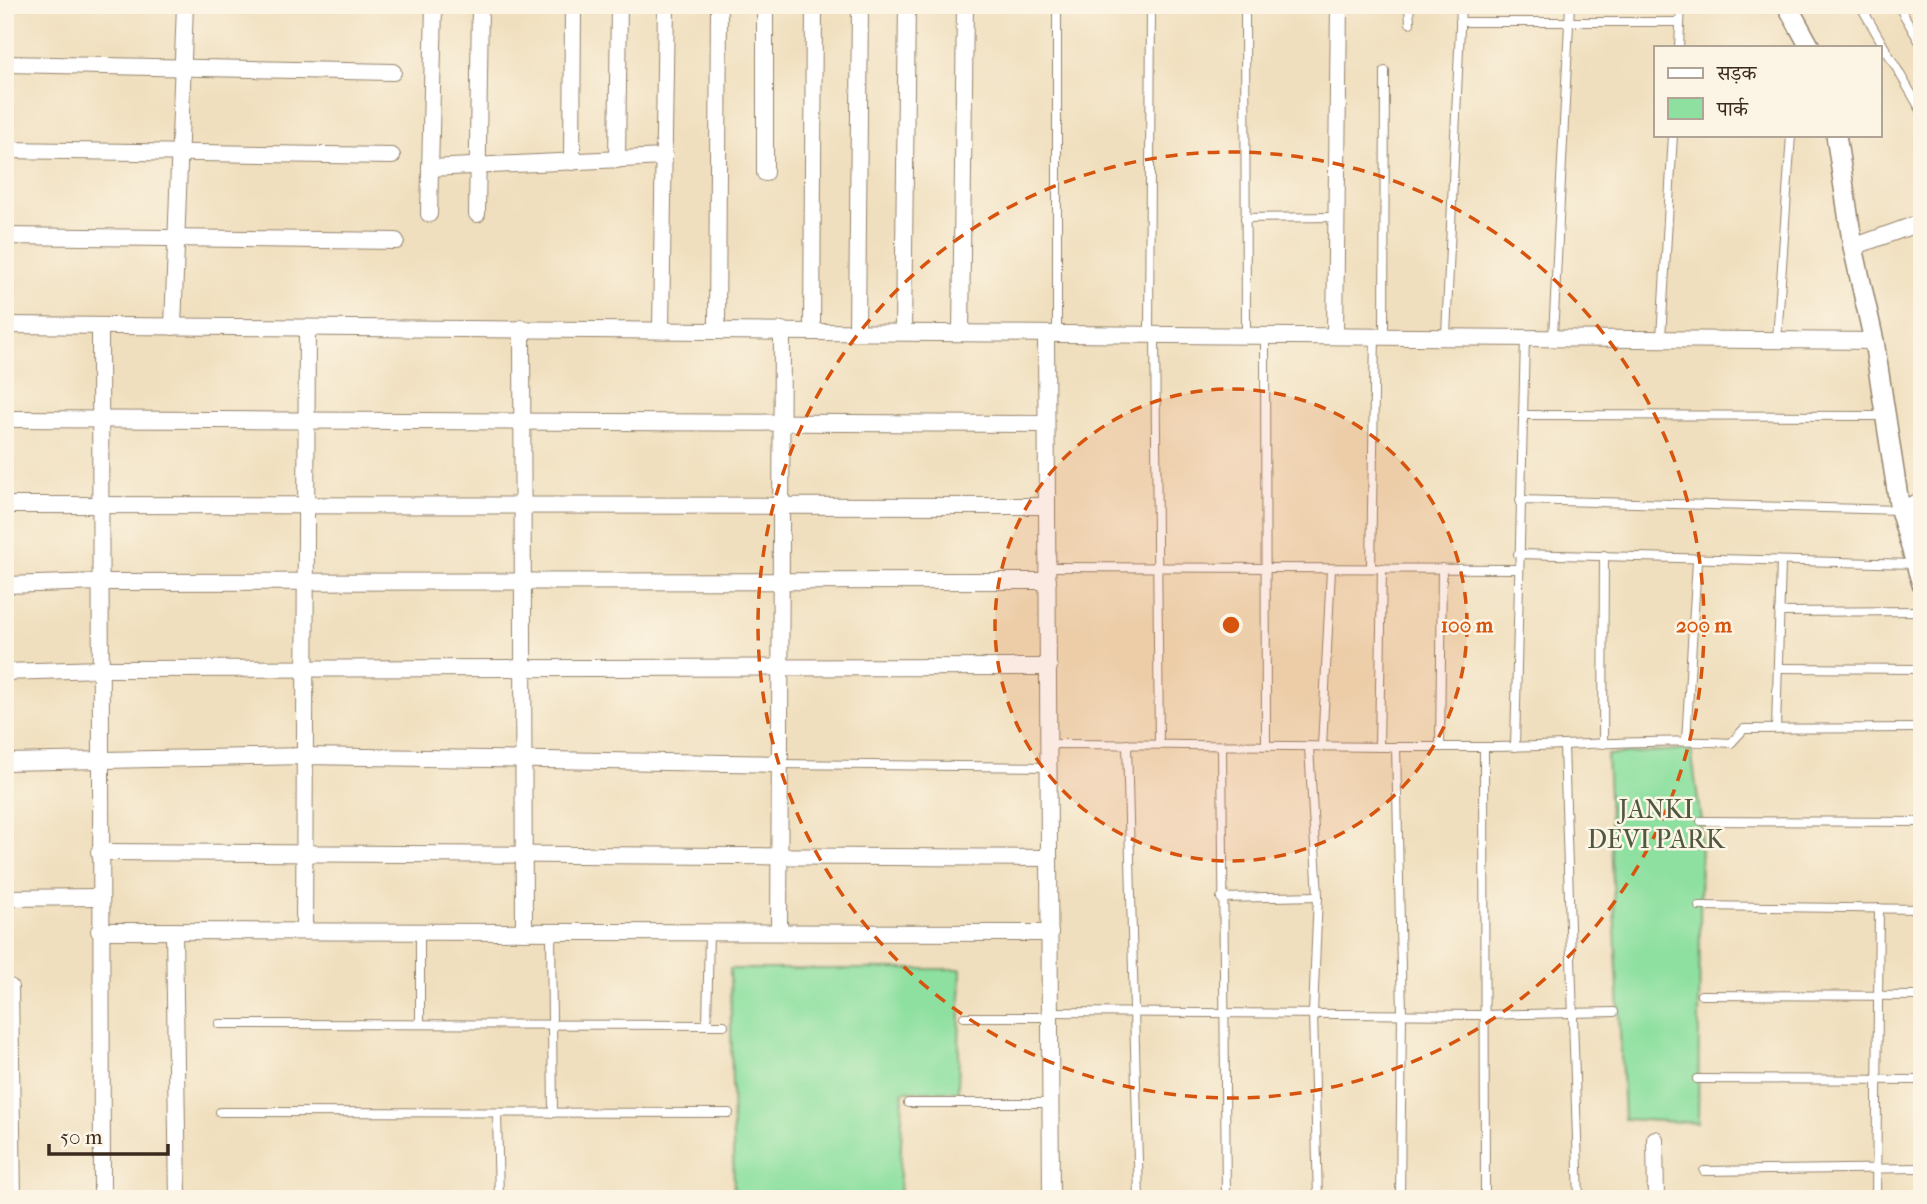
<svg xmlns="http://www.w3.org/2000/svg" width="1927" height="1204" font-family="'IM FELL French Canon','Noto Serif Devanagari',serif">
	<rect width="100%" height="100%" fill="#fcf5e5"/>
	<filter id="ink" filterUnits="userSpaceOnUse"><feTurbulence type="fractalNoise" baseFrequency=".0143" numOctaves="2"/><feDisplacementMap in="SourceGraphic" scale="14" xChannelSelector="R" yChannelSelector="G"/><feConvolveMatrix kernelMatrix="1 2 1 2 8 2 1 2 1" color-interpolation-filters="sRGB"/></filter>
	<filter id="wash" filterUnits="userSpaceOnUse"><feTurbulence type="fractalNoise" baseFrequency=".00686" numOctaves="4" result="noise"/><feDisplacementMap in="SourceGraphic" scale="28" xChannelSelector="R" yChannelSelector="G"/><feGaussianBlur stdDeviation="1.57" result="paint"/><feColorMatrix in="noise" values="0 0 0 0 0 0 0 0 0 0 0 0 0 0 0 0 0 1.4 0 .05"/><feComposite in="paint" operator="in"/></filter>
	<g filter="url(#wash)">
		<rect width="100%" height="100%" fill="#f0dfbe"/>
		<g fill="#8ee0a0" stroke="#64855f" stroke-width="2">
			<path d="M1691 749 1701 821 1698 1123 1624 1119 1607 755Z"/>
			<path d="M730 969H961L958 1091H903L899 1199H734Z"/>
		</g>
	</g>
	<g filter="url(#ink)">
		<g fill="none" stroke-linecap="round" stroke-linejoin="round">
			<g stroke="#96846e" stroke-width="10">
				<g id="service">
					<path d="M1245 5 1246 334"/>
					<path d="M1409 5 1410 23"/>
					<path d="M1860 5 1922 112"/>
					<path d="M1898 5 1922 46"/>
					<path d="M1460 22H1680"/>
					<path d="M1679 47 1681 5"/>
					<path d="M1245 218 1336 217"/>
					<path d="M1057 334V5"/>
					<path d="M1149 334 1151 5"/>
					<path d="M1155 334 1159 744"/>
					<path d="M1265 335 1266 744"/>
					<path d="M1384 335 1385 71"/>
					<path d="M1446 335 1461 5"/>
					<path d="M1553 336 1570 5"/>
					<path d="M1661 338 1673 135"/>
					<path d="M1777 339 1791 135"/>
					<path d="M1523 415 1884 416"/>
					<path d="M1520 500 1900 510"/>
					<path d="M1518 554 1915 564"/>
					<path d="M1047 567 1518 569"/>
					<path d="M1371 568 1375 335"/>
					<path d="M1779 612 1922 611"/>
					<path d="M1778 668 1922 669"/>
					<path d="M1776 728 1781 562"/>
					<path d="M1686 741 1697 561"/>
					<path d="M1050 744C1195 744 1340 748 1486 747 1568 747 1649 738 1731 743L1744 729 1922 728"/>
					<path d="M1127 744 1139 1199"/>
					<path d="M1603 744 1604 555"/>
					<path d="M1222 746 1226 1199"/>
					<path d="M1440 746 1442 568"/>
					<path d="M1564 746 1579 1199"/>
					<path d="M1309 747 1318 896 1313 1013 1318 1199"/>
					<path d="M1322 747 1331 570"/>
					<path d="M1379 747 1382 568"/>
					<path d="M1396 747 1402 1013 1400 1199"/>
					<path d="M1484 747 1485 1199"/>
					<path d="M1515 747 1525 337"/>
					<path d="M780 764 1050 767"/>
					<path d="M1701 821 1922 822"/>
					<path d="M1221 898 1318 896"/>
					<path d="M1699 906 1922 909"/>
					<path d="M420 932V1024"/>
					<path d="M551 932 553 1113"/>
					<path d="M1701 995 1922 996"/>
					<path d="M1050 1012 1482 1015 1614 1012"/>
					<path d="M964 1017H1050"/>
					<path d="M219 1024 724 1025"/>
					<path d="M707 1025 709 932"/>
					<path d="M1697 1079 1922 1080"/>
					<path d="M908 1103H1051"/>
					<path d="M220 1112 729 1113"/>
					<path d="M497 1113 499 1199"/>
					<path d="M1704 1171 1922 1168"/>
					<path d="M1876 1199 1879 908"/>
				</g>
			</g>
			<g stroke="#96846e" stroke-width="18">
				<g id="minor">
					<path d="M5 64 393 72"/>
					<path d="M5 150 392 156"/>
					<path d="M617 160 619 5"/>
					<path d="M572 162 573 5"/>
					<path d="M430 168 664 157"/>
					<path d="M765 173V5"/>
					<path d="M429 214 434 5"/>
					<path d="M477 214 480 5"/>
					<path d="M5 236 396 241"/>
					<path d="M1853 247 1922 222"/>
					<path d="M5 325 1874 341"/>
					<path d="M100 326 102 1199"/>
					<path d="M173 327 185 5"/>
					<path d="M522 328 524 932"/>
					<path d="M661 328 666 5"/>
					<path d="M717 329 719 5"/>
					<path d="M812 331 814 5"/>
					<path d="M857 331 860 5"/>
					<path d="M903 332 907 5"/>
					<path d="M961 333 965 5"/>
					<path d="M1046 334 1051 1199"/>
					<path d="M1335 335 1339 5"/>
					<path d="M5 419 1046 424"/>
					<path d="M5 505 1047 506"/>
					<path d="M1900 510 1922 500"/>
					<path d="M5 585 100 582 1048 581"/>
					<path d="M5 672 102 669 1049 667"/>
					<path d="M5 762 305 756 780 764"/>
					<path d="M99 852 1049 858"/>
					<path d="M5 898 99 897"/>
					<path d="M99 931 1050 933"/>
					<path d="M174 931 178 1199"/>
					<path d="M304 931 307 328"/>
					<path d="M779 932 782 330"/>
					<path d="M10 987 13 1199"/>
					<path d="M1655 1139 1656 1199"/>
				</g>
			</g>
			<g stroke="#96846e" stroke-width="22">
				<g id="tertiary">
					<path d="M1787 5 1810 47"/>
					<path d="M1836 135 1853 247 1874 341 1900 510 1922 584"/>
				</g>
			</g>
			<use href="#service" stroke="#fff" stroke-width="8"/>
			<use href="#minor" stroke="#fff" stroke-width="16"/>
			<use href="#tertiary" stroke="#fff" stroke-width="19"/>
		</g>
	</g>
	<circle cx="1231" cy="625" r="236" fill="#d7540e" fill-opacity=".12"/>
	<g fill="none" stroke="#d7540e" stroke-width="3.5" stroke-dasharray="12 9">
		<circle cx="1231" cy="625" r="236"/>
		<circle cx="1231" cy="625" r="473"/>
	</g>
	<g text-anchor="middle" stroke-width="5" stroke-linejoin="round" paint-order="stroke">
		<g font-size="26" fill="#50583e" stroke="#fcf5e5">
			<text x="1656" y="818">JANKI<tspan x="1656" dy="30">DEVI PARK</tspan></text>
		</g>
	</g>
	<circle cx="1231" cy="625" r="10" fill="#d7540e" stroke="#fcf5e5" stroke-width="3.5"/>
	<g font-size="21" text-anchor="middle" font-weight="bold" fill="#d7540e" stroke="#fcf5e5" stroke-width="5" stroke-linejoin="round" paint-order="stroke">
		<text x="1467" y="632">100 m</text>
		<text x="1704" y="632">200 m</text>
	</g>
	<rect width="1927" height="1204" fill="none" stroke="#fcf5e5" stroke-width="28"/>
	<rect x="1654" y="46" width="228" height="91" fill="#fcf5e5" stroke="#afa495" stroke-width="2"/>
	<rect x="1668" y="68" width="35" height="10" fill="#ffffff" stroke="#afa495" stroke-width="2"/>
	<text x="1717" y="80" font-size="21" fill="#3b2a1e">सड़क</text>
	<rect x="1668" y="98" width="35" height="21" fill="#8ee0a0" stroke="#afa495" stroke-width="2"/>
	<text x="1717" y="116" font-size="21" fill="#3b2a1e">पार्क</text>
	<path d="M49 1144v10h119v-10" fill="none" stroke="#3b2a1e" stroke-width="3.5"/>
	<text x="60" y="1144" font-size="21" fill="#3b2a1e" stroke="#fcf5e5" stroke-width="5" paint-order="stroke">50 m</text>
</svg>
